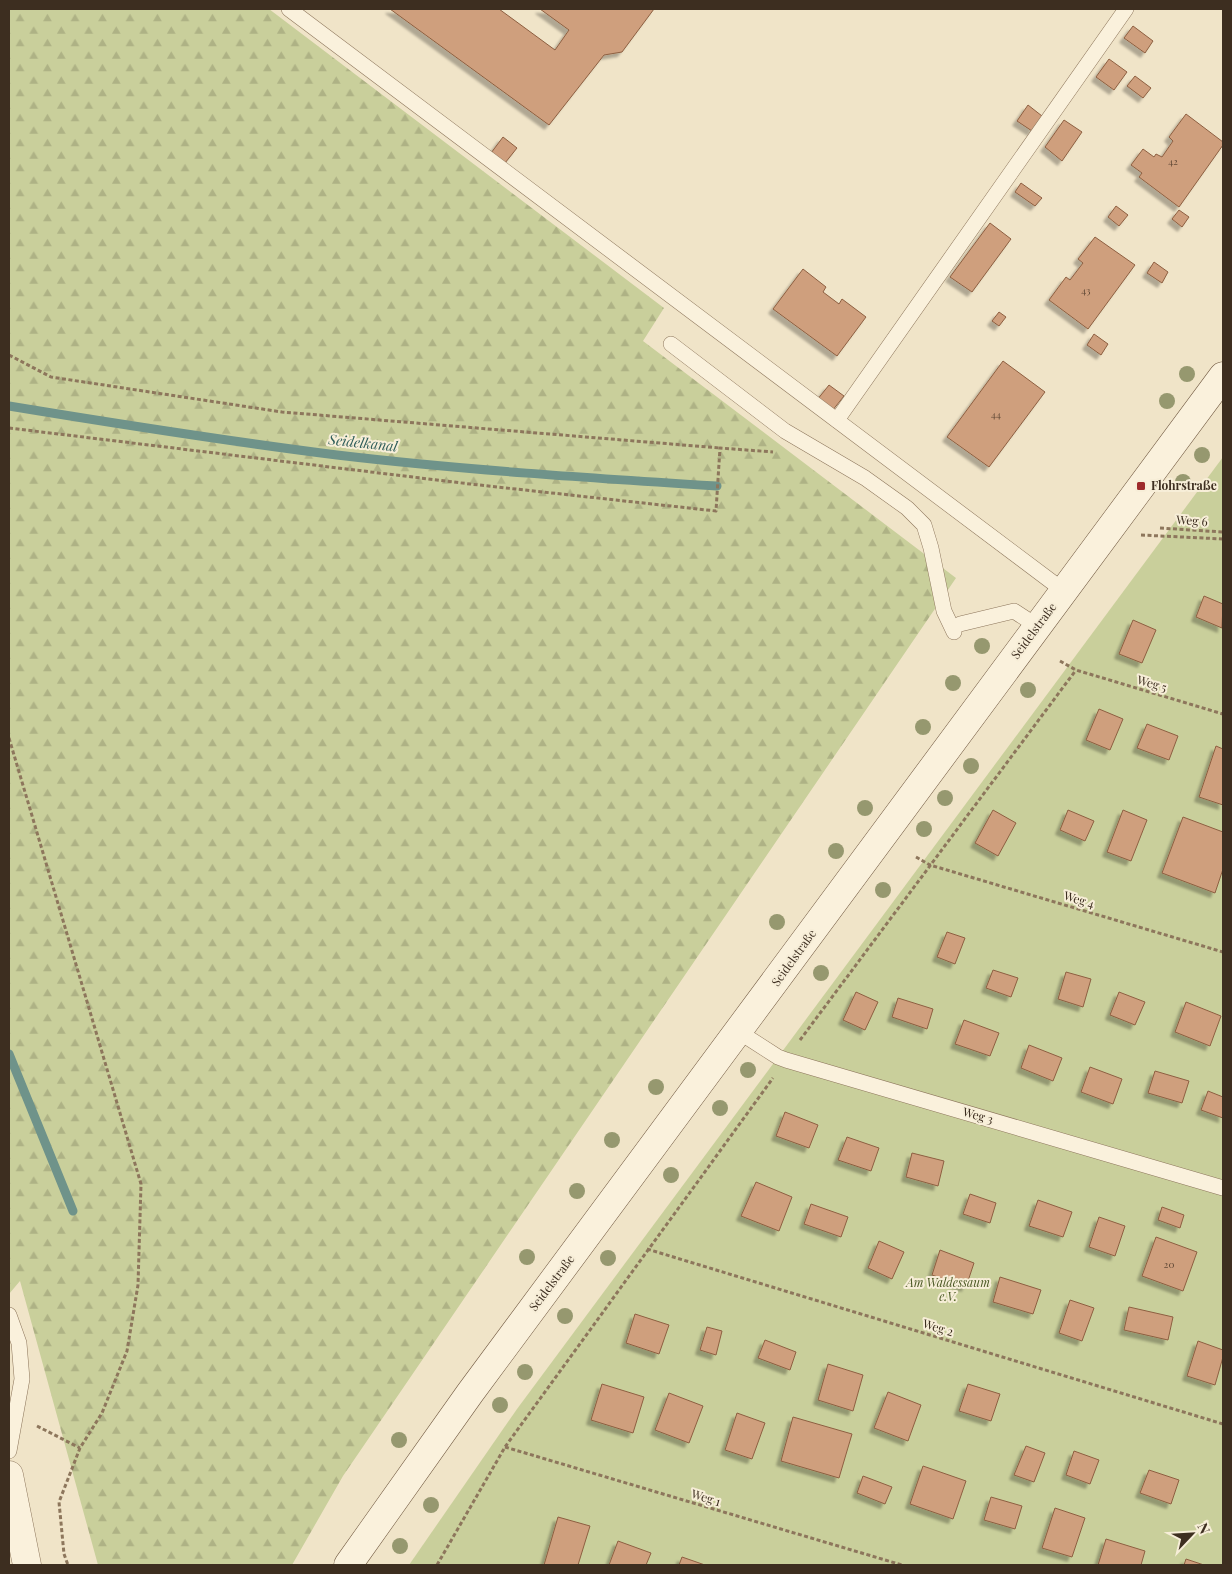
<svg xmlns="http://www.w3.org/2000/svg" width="1232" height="1574" font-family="'Playfair Display',serif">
	<defs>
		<pattern id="forest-firs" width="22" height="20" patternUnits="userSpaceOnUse" patternTransform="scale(1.25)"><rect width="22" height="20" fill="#c9cf9b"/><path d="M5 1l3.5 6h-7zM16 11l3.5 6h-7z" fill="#aeb285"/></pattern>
		<filter id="shadow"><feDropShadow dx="-4.5" dy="4.5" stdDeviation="1" flood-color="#0004"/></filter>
	</defs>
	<rect width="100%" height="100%" fill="#f0e4c8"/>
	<path fill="#c9cf9b" d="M1223 457V1565H409L517 1409Z"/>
	<path fill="url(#forest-firs)" d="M9 9H269L664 308 643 341 956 578 343 1476 292 1565H98L20 1281 9 1294Z"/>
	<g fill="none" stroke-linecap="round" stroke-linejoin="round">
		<g stroke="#6f938a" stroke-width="9">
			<path d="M9 406C118 424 227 441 337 455 463 470 590 478 717 486"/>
			<path d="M9 1054 73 1211"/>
		</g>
	</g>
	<g fill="#cf9f7d" stroke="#8d5f41" filter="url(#shadow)">
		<path d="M390 9H499L555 50 569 30 540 9H654L622 52 604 55 549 125Z"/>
		<path d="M1133 26 1153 41 1145 53 1124 38Z"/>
		<path d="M1109 59 1127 72 1114 90 1096 77Z"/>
		<path d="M1135 76 1151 88 1143 98 1127 86Z"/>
		<path d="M1028 105 1042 116 1032 131 1017 121Z"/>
		<path d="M1186 114 1223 142V145L1179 207 1139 177 1142 173 1131 165 1143 149 1154 157 1156 154 1162 157 1173 141 1169 137Z"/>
		<path d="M1064 120 1082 132 1062 161 1045 147Z"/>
		<path d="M503 137 517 148 505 163 491 153Z"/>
		<path d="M1021 183 1042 198 1035 206 1015 192Z"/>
		<path d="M1116 206 1128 215 1119 226 1108 217Z"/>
		<path d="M1179 210 1189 217 1182 227 1172 219Z"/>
		<path d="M990 223 1011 239 972 292 950 277Z"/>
		<path d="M1095 237 1135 265 1088 329 1049 300 1066 277 1070 280 1083 263 1078 259Z"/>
		<path d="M1154 262 1168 272 1162 283 1147 273Z"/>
		<path d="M803 269 826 287 823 292 839 304 842 299 866 317 837 356 773 309Z"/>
		<path d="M999 312 1006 317 999 326 992 321Z"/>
		<path d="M1094 334 1108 344 1101 355 1087 345Z"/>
		<path d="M1003 361 1045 392 989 467 947 437Z"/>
		<path d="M829 385 844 396 832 411 817 400Z"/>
		<path d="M1204 596 1223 604 1222 628 1196 617Z"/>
		<path d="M1133 620 1156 630 1142 663 1119 654Z"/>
		<path d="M1099 709 1123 719 1110 750 1086 740Z"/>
		<path d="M1147 724 1178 736 1169 760 1137 748Z"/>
		<path d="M1216 746 1223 749V805L1199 797Z"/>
		<path d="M993 810 1016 823 998 856 975 843Z"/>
		<path d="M1068 810 1094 821 1085 841 1060 830Z"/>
		<path d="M1123 810 1147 820 1131 861 1107 852Z"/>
		<path d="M1183 817 1223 832V869L1215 893 1162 873Z"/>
		<path d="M947 932 965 938 955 964 937 957Z"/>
		<path d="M993 970 1018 978 1011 997 986 988Z"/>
		<path d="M1066 972 1091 979 1083 1007 1058 999Z"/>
		<path d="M856 992 878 1002 865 1030 843 1020Z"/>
		<path d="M1119 992 1145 1002 1135 1025 1110 1015Z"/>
		<path d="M898 998 933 1009 927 1029 892 1017Z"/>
		<path d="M1186 1002 1221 1016 1210 1046 1175 1032Z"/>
		<path d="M964 1020 999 1033 990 1056 955 1044Z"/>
		<path d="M1029 1045 1062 1058 1053 1081 1021 1068Z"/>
		<path d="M1090 1067 1122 1079 1113 1104 1081 1092Z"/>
		<path d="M1155 1071 1189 1081 1182 1103 1148 1093Z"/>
		<path d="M1208 1091 1223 1097V1118L1201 1110Z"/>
		<path d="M785 1112 818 1125 809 1148 776 1136Z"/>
		<path d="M847 1137 879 1148 871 1171 838 1160Z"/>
		<path d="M912 1153 944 1161 938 1186 906 1177Z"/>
		<path d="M756 1182 792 1197 779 1231 741 1216Z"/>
		<path d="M970 1194 996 1203 990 1223 963 1214Z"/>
		<path d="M1038 1200 1072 1212 1063 1237 1029 1226Z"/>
		<path d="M811 1204 848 1217 841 1237 804 1224Z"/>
		<path d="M1162 1207 1184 1215 1180 1228 1158 1220Z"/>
		<path d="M1099 1217 1125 1226 1115 1256 1089 1247Z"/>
		<path d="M1156 1237 1197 1252 1183 1291 1142 1276Z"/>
		<path d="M879 1241 904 1252 892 1279 868 1268Z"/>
		<path d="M940 1250 974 1263 966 1287 932 1275Z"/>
		<path d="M1000 1277 1041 1290 1033 1314 993 1302Z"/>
		<path d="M1070 1300 1094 1308 1082 1341 1059 1333Z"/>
		<path d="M1129 1307 1173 1317 1168 1340 1124 1330Z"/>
		<path d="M635 1314 669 1325 659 1354 626 1343Z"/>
		<path d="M707 1327 722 1331 716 1355 700 1350Z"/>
		<path d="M765 1340 796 1352 790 1370 758 1358Z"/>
		<path d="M1198 1341 1223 1350V1357L1215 1385 1187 1376Z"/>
		<path d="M828 1364 863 1375 853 1411 818 1400Z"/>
		<path d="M602 1384 644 1397 633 1433 591 1420Z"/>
		<path d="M968 1384 1000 1394 991 1421 959 1411Z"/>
		<path d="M888 1392 921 1405 908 1441 874 1428Z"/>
		<path d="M669 1393 703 1406 689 1443 655 1430Z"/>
		<path d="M737 1413 765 1423 752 1459 725 1450Z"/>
		<path d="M793 1417 852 1434 839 1478 781 1461Z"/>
		<path d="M1026 1446 1045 1453 1034 1482 1014 1475Z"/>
		<path d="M1074 1451 1099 1460 1090 1484 1066 1475Z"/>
		<path d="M923 1466 966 1481 953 1519 910 1504Z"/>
		<path d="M1149 1470 1179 1480 1171 1504 1140 1493Z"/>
		<path d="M863 1476 892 1487 885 1504 857 1493Z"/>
		<path d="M991 1497 1022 1506 1015 1529 984 1520Z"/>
		<path d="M1055 1508 1085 1518 1072 1557 1042 1548Z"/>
		<path d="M558 1517 590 1526 578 1565H544Z"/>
		<path d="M1106 1539 1145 1551 1141 1565H1098Z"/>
		<path d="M618 1541 651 1553 646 1565H609Z"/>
		<path d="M682 1557 705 1565H679Z"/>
		<path d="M1186 1559 1204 1565H1184Z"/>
	</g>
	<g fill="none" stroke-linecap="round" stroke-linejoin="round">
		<g stroke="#8d765c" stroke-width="16">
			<g id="service">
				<path d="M289 9 1064 591"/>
				<path d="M671 344 785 431 865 478 907 508 924 525 931 548 944 611 954 632"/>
				<path d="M837 420 1126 9"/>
				<path d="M960 624 1014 611 1037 626"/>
				<path d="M739 1032 778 1057 786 1060 1223 1188"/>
				<path d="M9 1315 19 1343 22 1379 9 1451"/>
			</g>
		</g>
		<g stroke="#8d765c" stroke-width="29">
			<path id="minor" d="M9 1475 27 1565"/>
		</g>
		<g stroke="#6f573f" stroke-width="29">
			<path id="secondary" d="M348 1565 470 1393 1223 376"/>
		</g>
		<g stroke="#8d765c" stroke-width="3" stroke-dasharray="4 2.5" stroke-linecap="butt">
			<path d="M9 355 51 377 282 412 720 448"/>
			<path d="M9 428 470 484 716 511 720 448 773 452"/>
			<path d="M1160 528 1223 532"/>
			<path d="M1141 535 1223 539"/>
			<path d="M1060 661 1076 670 1223 714"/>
			<path d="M9 738 141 1184 138 1285 127 1351 102 1413 80 1448 59 1502 64 1554 68 1565"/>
			<path d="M916 857 930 865 1223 952"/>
			<path d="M800 1040 1076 670"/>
			<path d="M647 1249 1223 1424"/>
			<path d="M37 1426 80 1448"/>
			<path d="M505 1447 902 1565"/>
			<path d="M437 1565 505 1447 773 1078"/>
		</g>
		<use href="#service" stroke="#faf1dc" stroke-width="15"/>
		<use href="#minor" stroke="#faf1dc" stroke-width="28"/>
		<use href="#secondary" stroke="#faf1dc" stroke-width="28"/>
	</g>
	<g fill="#96986f">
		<circle cx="1187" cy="374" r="8"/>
		<circle cx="1167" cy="401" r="8"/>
		<circle cx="1202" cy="455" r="8"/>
		<circle cx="1183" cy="482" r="8"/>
		<circle cx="982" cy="646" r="8"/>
		<circle cx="953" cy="683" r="8"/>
		<circle cx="1028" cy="690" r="8"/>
		<circle cx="923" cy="727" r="8"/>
		<circle cx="971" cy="766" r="8"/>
		<circle cx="945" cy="798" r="8"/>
		<circle cx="865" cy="808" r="8"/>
		<circle cx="924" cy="829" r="8"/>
		<circle cx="836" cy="851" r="8"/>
		<circle cx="883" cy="890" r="8"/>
		<circle cx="777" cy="922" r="8"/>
		<circle cx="821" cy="973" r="8"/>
		<circle cx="748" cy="1070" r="8"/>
		<circle cx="656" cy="1087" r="8"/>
		<circle cx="720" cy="1108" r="8"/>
		<circle cx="612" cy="1140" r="8"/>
		<circle cx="671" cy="1175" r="8"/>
		<circle cx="577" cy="1191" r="8"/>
		<circle cx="527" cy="1257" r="8"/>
		<circle cx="608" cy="1258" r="8"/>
		<circle cx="565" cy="1316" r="8"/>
		<circle cx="525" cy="1372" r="8"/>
		<circle cx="500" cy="1405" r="8"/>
		<circle cx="399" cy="1440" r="8"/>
		<circle cx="431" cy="1505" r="8"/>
		<circle cx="400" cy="1546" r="8"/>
	</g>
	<rect fill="#9e2a2b" stroke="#f7eed8" stroke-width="2" x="1136" y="481" width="10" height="10" rx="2.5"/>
	<g text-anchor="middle" stroke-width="4" stroke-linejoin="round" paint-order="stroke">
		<g font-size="10" fill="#624a37">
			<text x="1173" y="165">42</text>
			<text x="1086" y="294">43</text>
			<text x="996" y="418">44</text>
			<text x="1169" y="1268">20</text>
		</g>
		<g font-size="12" font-weight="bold" fill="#3d2e20" stroke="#f7eed8" text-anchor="start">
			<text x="1151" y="490">Flohrstraße</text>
		</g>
		<g font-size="12" fill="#3d2e20" stroke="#f7eed8">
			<text transform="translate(1192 521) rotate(4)" y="4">Weg 6</text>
			<text transform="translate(1034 631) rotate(-53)" y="4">Seidelstraße</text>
			<text transform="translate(1152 684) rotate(17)" y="4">Weg 5</text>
			<text transform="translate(1079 900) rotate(17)" y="4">Weg 4</text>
			<text transform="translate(794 958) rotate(-54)" y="4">Seidelstraße</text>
			<text transform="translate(978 1116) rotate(16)" y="4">Weg 3</text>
			<text transform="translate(552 1283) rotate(-53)" y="4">Seidelstraße</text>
			<text transform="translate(938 1328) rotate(17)" y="4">Weg 2</text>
			<text transform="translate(706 1498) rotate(17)" y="4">Weg 1</text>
		</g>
		<g font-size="12" font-style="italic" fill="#4d5a26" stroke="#f7eed8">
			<text x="948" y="1287">Am Waldessaum<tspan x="948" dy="14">e.V.</tspan></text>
		</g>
		<g font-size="14" font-style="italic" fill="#2f5d5a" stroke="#f7eed8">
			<text transform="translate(363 443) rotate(6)" y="5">Seidelkanal</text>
		</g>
	</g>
	<rect width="1232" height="1574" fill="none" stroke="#3d2e20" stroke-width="20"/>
	<g transform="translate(1192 1534) rotate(65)" stroke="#f7eed8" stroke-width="4" paint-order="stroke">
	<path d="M0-4L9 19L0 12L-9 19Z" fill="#3d2e20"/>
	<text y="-8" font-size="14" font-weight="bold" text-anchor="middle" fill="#3d2e20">N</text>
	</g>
</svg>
